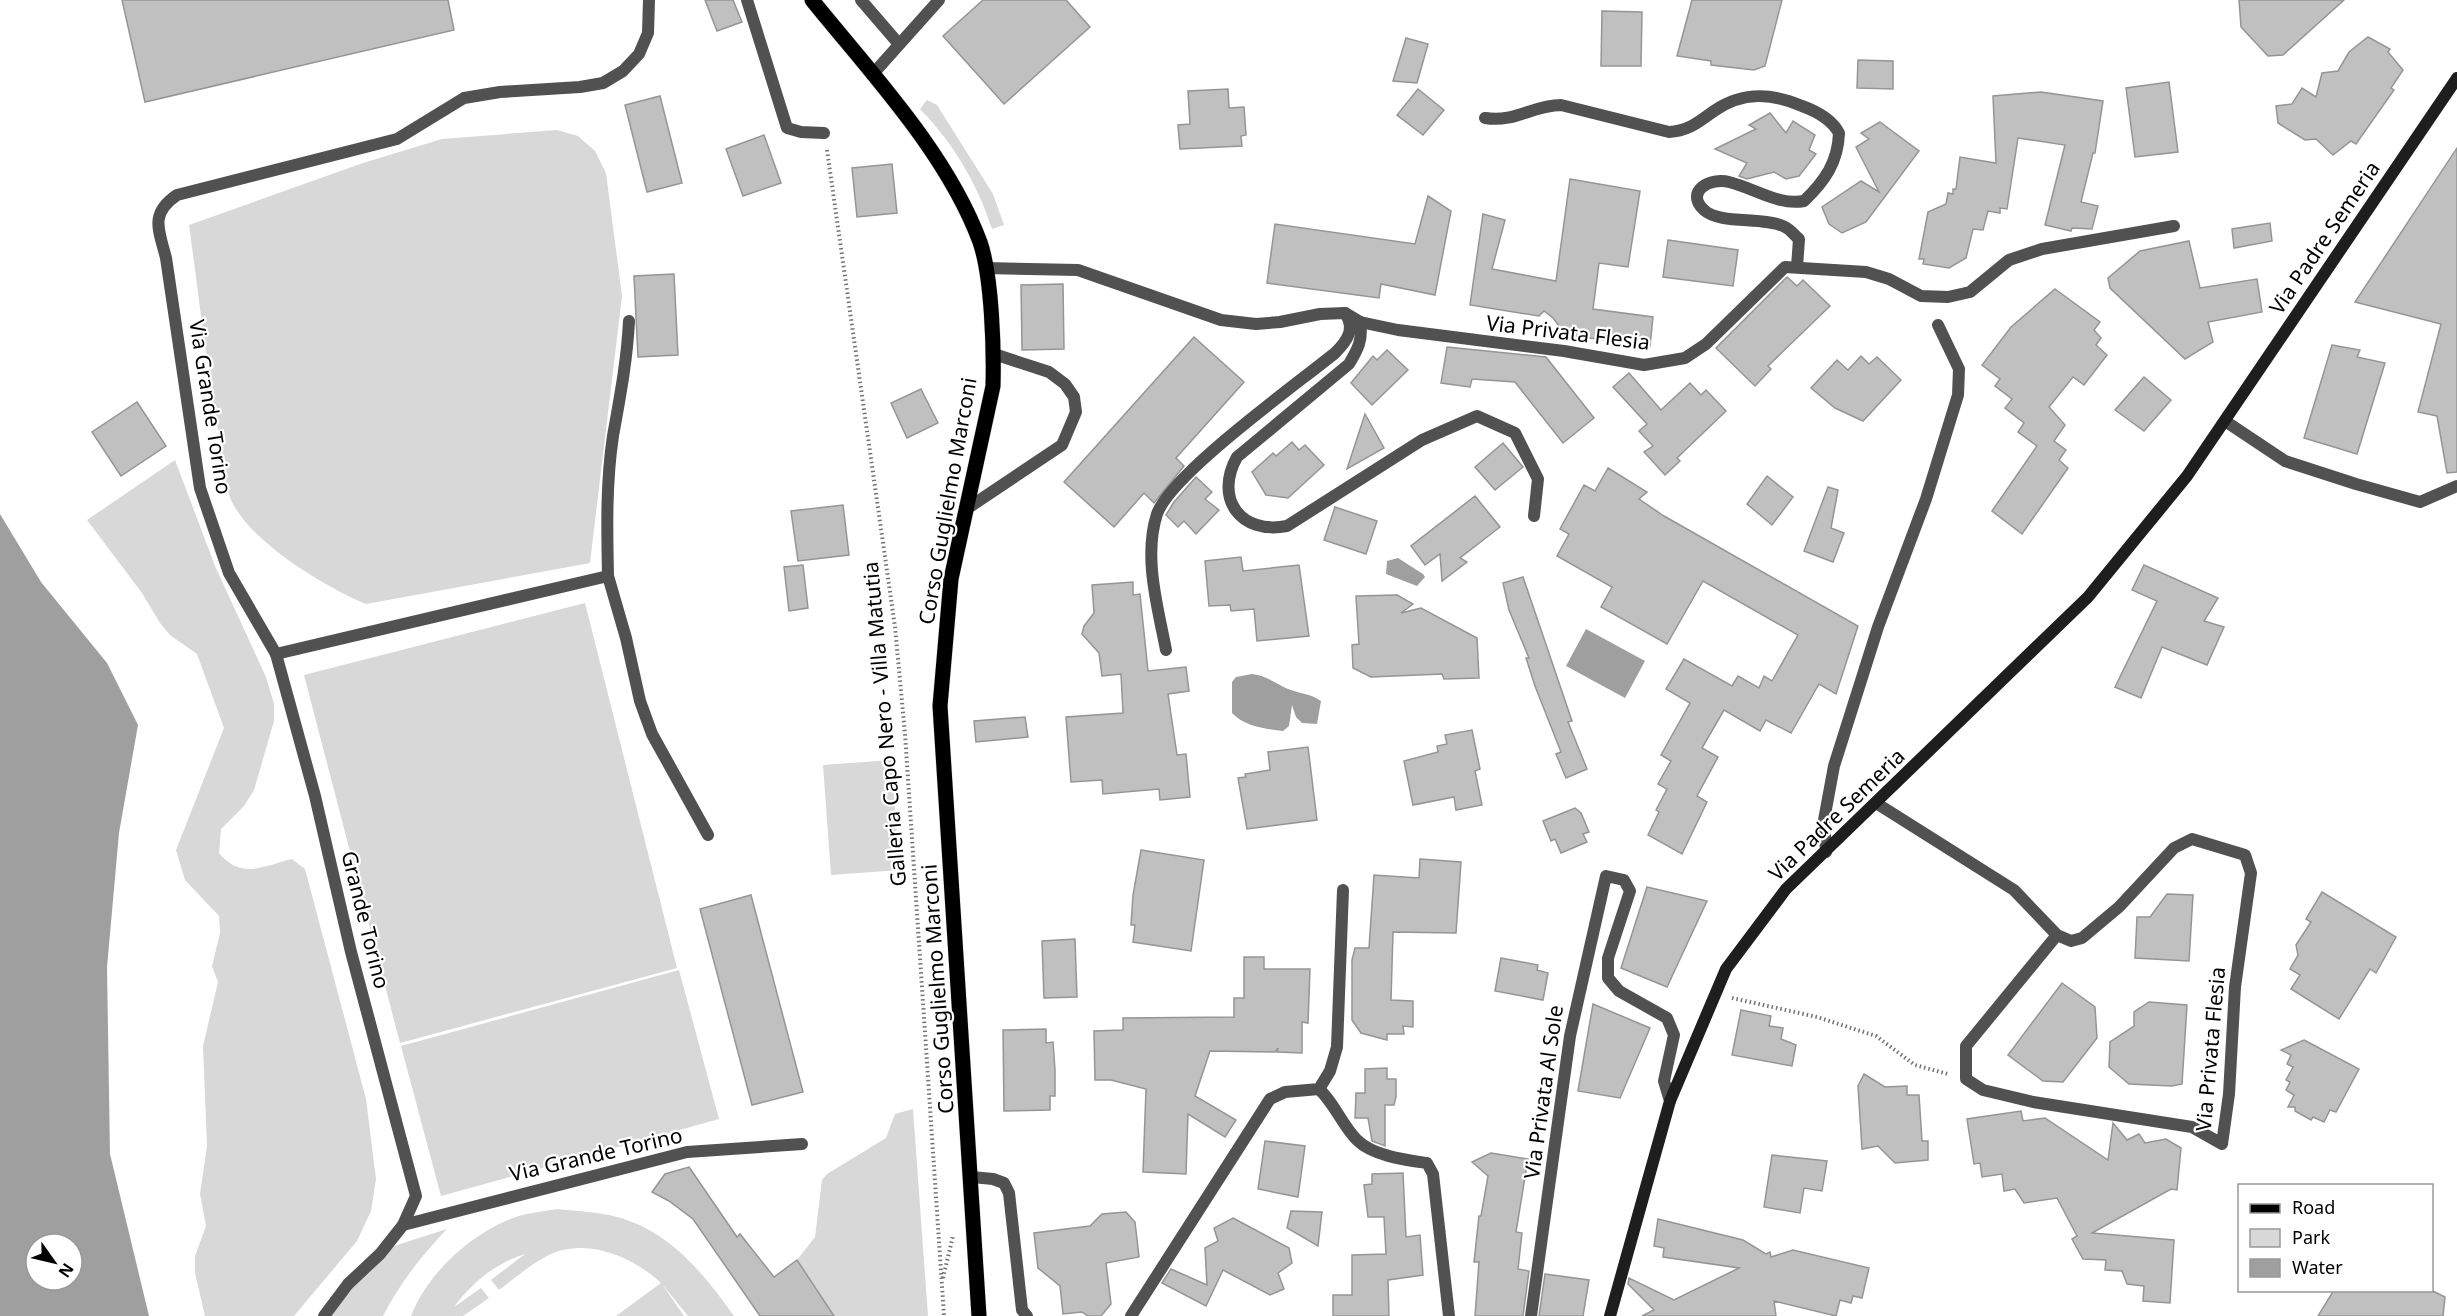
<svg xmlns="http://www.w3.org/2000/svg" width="2457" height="1316" font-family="'Noto Sans',sans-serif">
	<rect width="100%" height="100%" fill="#fff"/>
	<g fill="#d8d8d8">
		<path d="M927 100 937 105 993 194 1004 225 992 229C977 183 954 144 920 109Z"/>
		<path d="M557 130 578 136 595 151 606 173 622 296 590 563 366 604C325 587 250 542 231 500 224 484 223 459 220 442 207 370 199 297 189 225L363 163 442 139Z"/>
		<path d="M175 460 215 566 266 677 274 704V721L254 790 244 806 221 829 219 853C241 880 263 866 292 859L305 869 366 1099 376 1179 371 1211 357 1241 294 1316H205L195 1273V1256L206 1226 200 1194 207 1146 203 1046 218 982 212 966 220 933 219 916 185 880 176 850 224 728 197 654 170 635 160 623 142 593 87 520Z"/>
		<path d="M585 603 677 968 400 1043 304 675Z"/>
		<path d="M891 760 900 870 831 875 823 765Z"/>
		<path d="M679 970 719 1119 441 1196 401 1046Z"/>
		<path d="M913 1109 928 1316H834L797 1260 815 1237 822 1180 827 1174 886 1138 895 1114Z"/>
		<path d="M557 1209C577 1211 598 1212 617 1217 670 1231 704 1274 734 1316H688L662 1284 684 1316H616L661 1283C633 1257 587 1237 549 1255 531 1264 515 1278 499 1290L491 1280 525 1254C495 1263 472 1283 454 1307L481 1288 489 1298 463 1316H411C427 1275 467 1237 508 1220 523 1213 541 1212 557 1209Z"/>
		<path d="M447 1229C421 1256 400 1283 383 1316H327L352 1285 391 1247Z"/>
	</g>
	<g fill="#9f9f9f" fill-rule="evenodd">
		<path d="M0 514 41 582 107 663 138 725 119 833 107 967 110 1154 149 1316H0ZM36 1244H72V1280H36Z"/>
		<path d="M1398 558 1423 574 1425 577 1417 586 1386 574 1387 561Z"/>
		<path d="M1586 629 1645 661 1625 698 1566 666Z"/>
		<path d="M1252 674C1267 676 1275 683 1288 689 1300 694 1310 693 1321 701L1317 724 1302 723 1296 717 1292 705 1289 726 1283 731C1265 729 1244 726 1232 713V682L1236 677Z"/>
	</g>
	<g fill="#c0c0c0" stroke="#959595" stroke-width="1.5">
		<path d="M122 0H448L454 30 145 102Z"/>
		<path d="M705 0H733L742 22 717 31Z"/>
		<path d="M983 0H1066L1090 27 1004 104 943 36Z"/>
		<path d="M1692 0H1782L1765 66 1754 70 1711 65V61L1677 56Z"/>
		<path d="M2239 0H2344L2283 55 2268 56 2241 27Z"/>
		<path d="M1602 11 1642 12 1641 66H1601Z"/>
		<path d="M2368 37 2390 49 2388 52 2403 70 2391 88 2394 90 2356 144 2351 141 2333 155 2316 139 2305 140 2278 123 2276 106 2292 104 2302 88 2316 97 2322 73 2338 71 2349 52Z"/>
		<path d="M1406 38 1428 44 1417 83 1393 81Z"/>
		<path d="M1858 60 1893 61V89L1857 88Z"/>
		<path d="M2169 82 2178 152 2135 157 2126 88Z"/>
		<path d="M1228 89 1229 108 1244 107 1246 135 1241 136 1242 146 1180 149 1178 125 1190 124 1188 91Z"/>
		<path d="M1418 89 1444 110 1423 135 1397 115Z"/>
		<path d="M2041 92 2103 101 2095 153H2093L2081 202 2098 206 2092 229 2072 228 2071 231 2045 225 2065 145 2018 138 2007 209 2000 208V213L1988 211 1983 230 1973 229 1966 258 1949 268 1923 264 1924 259H1919L1928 212 1946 204 1948 193 1953 194V189H1956L1960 157 1996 163 1993 96Z"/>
		<path d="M660 96 682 183 647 192 625 105Z"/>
		<path d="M1770 113 1786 133 1793 121 1815 135 1809 150 1816 154 1799 176 1786 179 1774 172 1747 179 1739 176 1747 163 1715 149 1756 129 1749 125Z"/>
		<path d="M1880 122 1919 151 1866 222 1842 233 1829 224 1822 207 1861 181 1879 192 1856 147 1869 139 1861 133Z"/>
		<path d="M764 135 781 183 743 196 726 149Z"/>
		<path d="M2457 148V472L2447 473 2437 416 2418 412 2441 324 2355 302Z"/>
		<path d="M892 164 897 213 857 217 852 168Z"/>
		<path d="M1570 179 1640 191 1628 267 1599 263 1593 309 1653 317 1650 346 1566 335 1553 318 1544 311 1539 316 1470 305 1483 214 1505 220 1492 269 1556 281Z"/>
		<path d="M1428 196 1451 211 1435 295 1381 284 1379 298 1267 283 1275 224 1415 244Z"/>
		<path d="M2270 223 2272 241 2234 248 2232 229Z"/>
		<path d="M1668 240 1738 250 1733 286 1663 277Z"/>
		<path d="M2189 241 2200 288 2257 279 2262 312 2208 322 2213 342 2185 359 2110 288 2108 278 2140 251Z"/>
		<path d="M674 274 678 355 638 357 634 276Z"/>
		<path d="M1787 277 1797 286 1803 280 1830 306 1768 366 1771 369 1755 386 1716 348Z"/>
		<path d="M1063 284 1064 349 1022 350 1021 285Z"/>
		<path d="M2055 289 2100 322 2094 330 2101 338 2096 345 2107 355 2084 385 2073 377 2049 407 2065 425 2054 441 2066 450 2059 460 2068 468 2022 534 1992 511 2037 446 2018 432 2024 423 2005 408 2012 399 1995 386 2000 379 1982 365 2011 327Z"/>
		<path d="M1194 337 1244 382 1176 458 1184 466 1154 503 1144 493 1114 527 1064 482Z"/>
		<path d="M2332 345 2360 350 2357 357 2385 363 2357 454 2304 438Z"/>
		<path d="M1447 347 1546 357 1594 418 1563 443 1515 382 1472 379 1470 387 1441 383Z"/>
		<path d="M1387 350 1408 370 1372 405 1351 383 1373 356 1377 360Z"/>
		<path d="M1861 356 1869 364 1877 357 1901 380 1863 421 1835 408 1811 388 1837 360 1848 370Z"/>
		<path d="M1629 373 1661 410 1690 383 1701 395 1706 390 1726 411 1677 458 1680 461 1665 475 1644 452 1653 446 1639 431 1647 424 1613 387Z"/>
		<path d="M2144 377 2171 400 2144 431 2115 410Z"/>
		<path d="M921 389 938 423 907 438 891 403Z"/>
		<path d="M137 402 166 446 121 476 92 432Z"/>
		<path d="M1365 414 1384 448 1347 469Z"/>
		<path d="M1292 442 1299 450 1305 445 1324 465 1288 498 1266 495 1252 472 1273 453 1276 456Z"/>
		<path d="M1503 443 1523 467 1495 490 1475 467Z"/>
		<path d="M1608 468 1647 492 1639 499 1664 516 1858 626 1836 694 1819 684 1791 733 1766 720 1760 731 1724 710 1702 748 1718 757 1697 796 1707 802 1682 854 1648 835 1659 812 1656 810 1667 789 1658 784 1671 761 1661 755 1690 703 1666 689 1684 659 1732 686 1738 676 1759 688 1764 676 1772 681 1798 635 1703 581 1667 644 1601 607 1612 587 1557 556 1569 534 1560 529 1584 485 1595 491Z"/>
		<path d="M1767 476 1793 497 1772 525 1747 504Z"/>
		<path d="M1196 477 1212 492 1205 499 1219 510 1196 534 1184 521 1178 527 1166 515 1174 502Z"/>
		<path d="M1828 487 1838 490 1831 528 1844 533 1833 562 1804 551Z"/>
		<path d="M1475 496 1500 527 1460 558 1467 562 1442 581 1440 554 1425 565 1411 546Z"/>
		<path d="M843 505 849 555 798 561 791 511Z"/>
		<path d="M1335 507 1377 521 1366 554 1324 540Z"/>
		<path d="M1241 557 1243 571 1299 565 1309 636 1257 641 1254 609 1231 611 1230 605 1209 606 1205 561Z"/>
		<path d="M803 565 808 608 789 611 784 567Z"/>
		<path d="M2144 565 2218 598 2204 621 2224 627 2207 665 2162 647 2141 698 2115 687 2157 601 2132 590Z"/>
		<path d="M1523 577 1572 721 1568 722 1587 769 1566 778 1556 754 1561 752 1535 686 1526 658H1529L1509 610 1503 583Z"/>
		<path d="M1133 582V595L1140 594 1148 671 1186 667 1189 691 1168 694 1177 755 1186 754 1190 797 1160 800 1159 789 1103 794 1102 780 1071 782 1066 717 1123 713 1121 674 1102 676 1099 653 1082 634 1084 626 1094 613 1092 585Z"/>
		<path d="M1397 595 1413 604 1401 613 1421 608 1477 638 1479 678 1444 679 1442 674 1371 677 1353 668 1352 645 1359 644 1356 596Z"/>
		<path d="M1025 717 1028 737 976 742 974 721Z"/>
		<path d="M1472 730 1480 769 1475 771 1482 805 1456 810 1454 797 1413 805 1404 761 1438 752 1437 746 1447 744 1445 735Z"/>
		<path d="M1308 747 1317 820 1247 829 1238 778 1246 777 1245 774 1270 770 1268 752Z"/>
		<path d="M1575 808 1581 813 1589 832 1583 834 1587 842 1561 853 1555 839 1551 841 1543 821Z"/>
		<path d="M1141 850 1204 860 1191 951 1133 942 1135 925H1131L1133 895Z"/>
		<path d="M1420 859 1461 862 1456 933 1393 932 1391 1000 1413 1001V1027L1403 1026 1404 1034H1387V1040L1361 1033 1352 1020V960L1355 948H1369L1374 875 1419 878Z"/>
		<path d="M1647 887 1707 901 1667 987 1621 968Z"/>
		<path d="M2322 892 2396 937 2376 973 2370 969 2339 1019 2291 989 2300 975 2290 969 2298 955 2296 945 2311 922 2306 919Z"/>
		<path d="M2167 894 2193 895 2189 961 2135 958 2137 917H2150Z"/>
		<path d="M751 895 803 1092 752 1105 700 909Z"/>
		<path d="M1075 939 1077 997 1044 998 1042 941Z"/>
		<path d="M1244 957H1264V969H1310L1308 1023 1302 1022V1053L1277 1052 1278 1048 1275 1052 1210 1051 1195 1096 1236 1120 1225 1137 1188 1114 1186 1174 1143 1172 1146 1089 1111 1080H1095L1094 1031 1123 1030V1018L1234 1017V998H1244Z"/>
		<path d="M1501 958 1538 965 1537 970 1548 973 1543 1000 1495 991Z"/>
		<path d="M2062 983 2095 1007 2097 1038 2063 1082 2043 1081 2008 1055Z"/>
		<path d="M2149 1002 2187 1005 2182 1084 2172 1086 2129 1084 2109 1067 2110 1042 2134 1026V1012Z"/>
		<path d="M1593 1004 1650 1028 1620 1098 1578 1091Z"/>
		<path d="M1741 1010 1771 1016 1769 1026 1783 1028 1781 1039 1796 1045 1792 1066 1732 1055Z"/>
		<path d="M1046 1029V1043L1053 1042 1055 1070V1096H1050V1110L1004 1111 1003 1030Z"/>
		<path d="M2304 1040 2359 1069 2336 1112 2330 1110 2324 1122 2313 1117 2311 1120 2295 1111V1107H2288L2294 1095 2286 1090 2290 1082 2286 1080 2293 1067 2287 1064 2291 1055 2281 1050Z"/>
		<path d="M1387 1068V1079H1396V1097L1394 1105H1385V1146L1372 1141 1368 1118H1355L1356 1093H1365V1069Z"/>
		<path d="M1864 1074 1885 1087 1907 1086V1095H1919L1922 1141H1928V1160L1895 1163 1878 1146 1862 1149 1858 1086Z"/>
		<path d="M2021 1111 2023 1121 2045 1118 2108 1160 2113 1123 2127 1140 2139 1134 2145 1143 2166 1139 2181 1148 2177 1190 2171 1189 2092 1233 2174 1240 2170 1303 2143 1301 2144 1286 2127 1284 2122 1271 2105 1270 2106 1260 2083 1259 2072 1239 2077 1236 2057 1198 2024 1203 2015 1189 2004 1191 2002 1174 1982 1177 1980 1163 1974 1164 1967 1119Z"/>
		<path d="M1265 1141 1305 1146 1298 1197 1258 1189Z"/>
		<path d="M1491 1153 1528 1159 1516 1232 1522 1233 1518 1269 1529 1271 1523 1316H1475L1479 1262H1474L1479 1216H1481L1488 1176 1472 1162Z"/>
		<path d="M1772 1155 1827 1161 1822 1191 1804 1188 1800 1213 1764 1207Z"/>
		<path d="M689 1167 737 1237 740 1234 774 1277 797 1260 834 1316H760L693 1219 669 1201 652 1192 665 1174Z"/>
		<path d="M1403 1173 1406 1237 1420 1235 1423 1275 1388 1280 1389 1316H1333V1295H1352V1255L1386 1254 1384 1217H1368L1364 1185 1372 1184V1174Z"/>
		<path d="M1291 1211 1322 1212 1318 1246 1287 1228Z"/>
		<path d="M1126 1212 1135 1222 1139 1257 1106 1263 1111 1304 1101 1316H1088L1082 1312 1063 1314 1060 1286 1038 1268 1034 1233 1090 1226 1102 1214Z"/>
		<path d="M1233 1218 1289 1248 1292 1263 1278 1273 1284 1289 1270 1295 1223 1270 1206 1306 1162 1283 1171 1269 1207 1285 1205 1248 1218 1241 1214 1228Z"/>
		<path d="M1658 1219 1743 1240 1766 1254 1770 1252 1771 1257 1793 1250 1869 1268 1862 1298 1853 1296 1851 1303 1840 1300 1836 1316 1774 1301 1776 1316H1642L1654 1310 1628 1284 1629 1278 1674 1300 1739 1268 1663 1257 1664 1248 1654 1246Z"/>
		<path d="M1545 1274 1589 1280 1583 1316H1539Z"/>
		<path d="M2334 1290H2431L2445 1297 2443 1316H2318Z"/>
	</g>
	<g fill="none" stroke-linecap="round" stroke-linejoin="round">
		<g stroke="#dbdbdb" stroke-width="16">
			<path id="primary" d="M812 0C871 73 947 153 980 242 992 277 994 349 993 386L951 579 940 706 979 1316"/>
		</g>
		<g stroke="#737373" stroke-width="4" stroke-dasharray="1.5 3" stroke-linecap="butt">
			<path d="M827 150 895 627 905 734 944 1316"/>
			<path d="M1732 998 1817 1017 1876 1036 1915 1065 1948 1074"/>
			<path d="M943 1278 953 1236"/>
		</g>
		<g stroke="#515151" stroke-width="12">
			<path d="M747 0 787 128 801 132 824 133"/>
			<path d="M965 510 1062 445 1076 412 1074 397 1065 384 1049 372 994 354"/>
			<path d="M608 576C607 529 606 482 613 436 620 397 627 361 629 321"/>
			<path d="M1166 650C1158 608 1143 557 1157 514 1171 474 1297 384 1335 353 1347 341 1356 329 1345 313"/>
			<path d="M276 654 315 796 351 952 416 1196 403 1225 380 1254 348 1284 324 1316"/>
			<path d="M403 1225 687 1152 802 1144"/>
		</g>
		<g stroke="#515151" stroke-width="12">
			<path d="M649 0 648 33 639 54 623 71 603 83 580 87 500 92 464 98 397 139 177 195C149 214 159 230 166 258L200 488 229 573 276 654 608 576 626 638 640 701 652 734 708 835"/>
			<path d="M861 0 898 43"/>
			<path d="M872 75 939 0"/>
			<path d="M1485 118C1515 123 1533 105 1561 105L1669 132C1689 131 1698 122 1714 111 1743 91 1772 93 1802 106 1816 111 1832 120 1839 133 1838 162 1825 181 1804 201 1779 206 1754 188 1729 182 1711 177 1684 191 1704 210 1720 225 1765 216 1785 227 1790 229 1794 235 1799 239L1797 267"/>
			<path d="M985 268 1078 270 1221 320 1256 324 1280 322 1320 314 1345 313 1360 322 1398 330 1564 351 1644 365 1685 358 1706 344 1785 267 1866 272 1889 279 1921 296 1948 297 1970 292 2009 260 2042 249 2174 226"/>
			<path d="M1360 322C1363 340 1358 349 1349 364L1237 457C1214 498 1240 535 1287 526L1422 440 1477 416 1515 433 1538 479 1534 516"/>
			<path d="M2225 421 2285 461 2356 484 2420 502 2457 486"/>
			<path d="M1876 803 2014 890 2057 935 2071 941 2082 938 2119 907 2174 848 2192 839 2245 855 2251 873 2235 987 2229 1094 2222 1144 2192 1127 2033 1102 1983 1090 1966 1079V1046L2057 935"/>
			<path d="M1826 852 1824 820 1834 766 1878 627 1926 499 1958 395 1959 369 1938 325"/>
			<path d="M1319 1089C1335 1104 1342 1125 1357 1140 1373 1156 1406 1160 1427 1163L1433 1174 1449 1316"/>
			<path d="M972 1177 993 1179 1004 1183 1009 1193 1022 1310 1027 1316"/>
			<path d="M1131 1316 1270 1099 1285 1092 1319 1089 1330 1071 1337 1047 1343 890"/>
			<path d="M1531 1316 1570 1036 1606 876 1624 880 1630 891 1608 958V978L1619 991 1667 1018 1674 1035 1664 1081 1670 1101"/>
		</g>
		<path stroke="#1e1e1e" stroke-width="12" d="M1610 1316 1670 1101 1726 969 1786 889 2088 597 2187 476 2457 78"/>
		<use href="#primary" stroke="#000" stroke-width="15"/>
	</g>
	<g text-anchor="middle" stroke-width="4.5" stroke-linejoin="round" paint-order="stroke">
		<g font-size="21" fill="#000" stroke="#fff">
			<text transform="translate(2325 238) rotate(-56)" y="7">Via Padre Semeria</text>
			<text transform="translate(1568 333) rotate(7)" y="7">Via Privata Flesia</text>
			<text transform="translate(210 407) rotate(81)" y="7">Via Grande Torino</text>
			<text transform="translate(948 501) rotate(-80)" y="7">Corso Guglielmo Marconi</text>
			<text transform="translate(885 724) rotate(-95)" y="7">Galleria Capo Nero - Villa Matutia</text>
			<text transform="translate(1837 815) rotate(-44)" y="7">Via Padre Semeria</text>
			<text transform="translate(365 920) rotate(76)" y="7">Grande Torino</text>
			<text transform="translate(938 989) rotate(-94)" y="7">Corso Guglielmo Marconi</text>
			<text transform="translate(2211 1049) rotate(-85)" y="7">Via Privata Flesia</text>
			<text transform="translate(1544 1092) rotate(-82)" y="7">Via Privata Al Sole</text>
			<text transform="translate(596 1155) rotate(-13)" y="7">Via Grande Torino</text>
		</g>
	</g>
	<rect x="2238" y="1184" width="195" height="108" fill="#ffffff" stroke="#999999" stroke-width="1.5"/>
	<rect x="2250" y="1204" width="30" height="9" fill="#000000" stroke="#999999" stroke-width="1.5"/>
	<text x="2292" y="1214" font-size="18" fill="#000000">Road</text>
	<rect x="2250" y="1229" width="30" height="18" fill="#d8d8d8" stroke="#999999" stroke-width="1.5"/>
	<text x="2292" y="1244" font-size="18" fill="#000000">Park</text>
	<rect x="2250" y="1259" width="30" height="18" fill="#9f9f9f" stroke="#999999" stroke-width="1.5"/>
	<text x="2292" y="1274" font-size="18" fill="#000000">Water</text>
	<g transform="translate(54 1262) rotate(124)"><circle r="28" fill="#ffffff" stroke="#999999" stroke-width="1.5"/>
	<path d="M0-4.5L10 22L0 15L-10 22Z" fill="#000000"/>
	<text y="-9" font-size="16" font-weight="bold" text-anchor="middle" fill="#000000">N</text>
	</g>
</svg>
